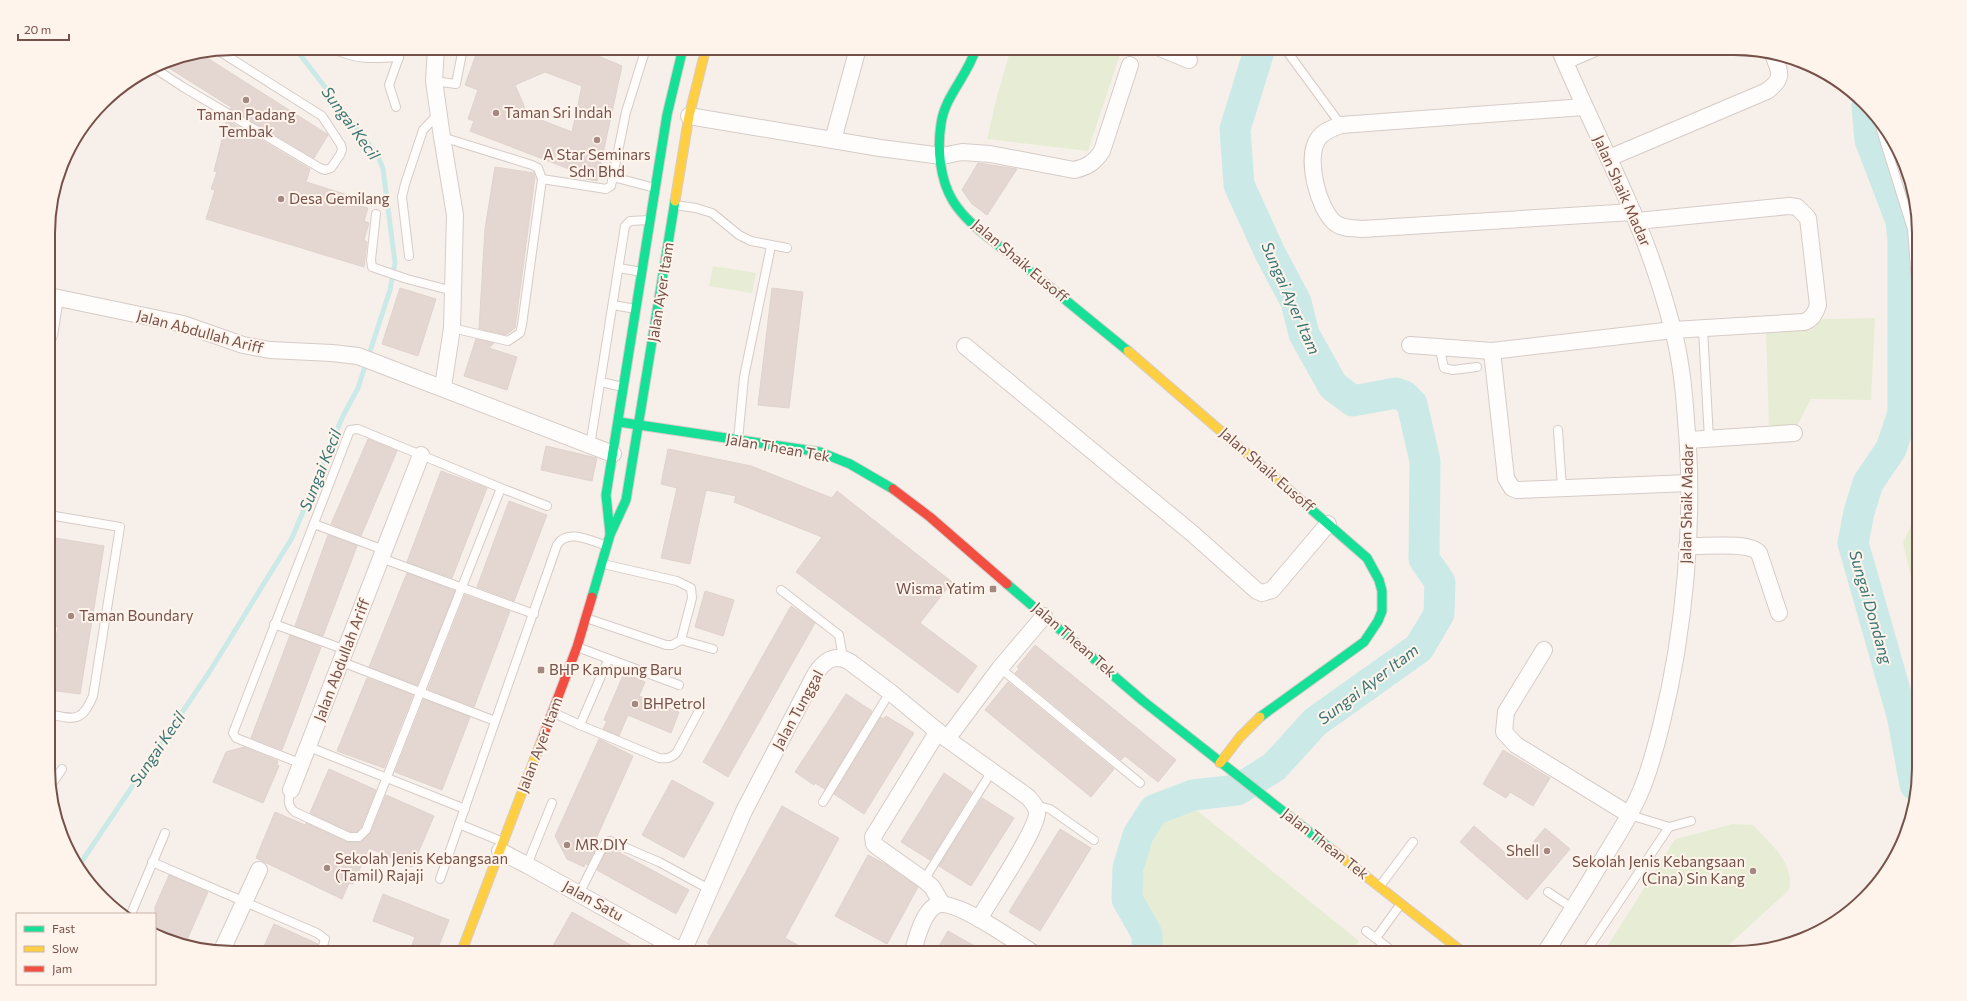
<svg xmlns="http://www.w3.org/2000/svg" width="1967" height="1001" font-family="Commissioner,sans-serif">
	<rect width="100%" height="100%" fill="#f7f0ea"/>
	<g fill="#e7edd4">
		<path d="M1011 48H1122L1088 151 987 139 997 96Z"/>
		<path d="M713 266 756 273 752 293 709 286Z"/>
		<path d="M1875 318 1871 400 1811 399 1797 426 1769 429 1766 332 1809 327 1823 319Z"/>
		<path d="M1918 509 1919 611 1903 543Z"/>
		<path d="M1194 808 1359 941 1351 953H1162L1161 928 1141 899 1144 866 1150 846 1163 820Z"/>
		<path d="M1733 824 1753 825C1770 843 1795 863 1789 890L1720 953H1603L1675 839Z"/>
	</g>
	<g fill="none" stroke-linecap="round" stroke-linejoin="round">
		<path stroke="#cbeae7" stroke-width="5" d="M78 867 210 671 292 538 342 418 358 388 390 290 395 263 383 169 378 156 295 48"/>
		<g stroke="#cbeae7" stroke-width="31">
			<path d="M1867 107 1870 140 1901 221 1903 240V413L1891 449 1868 483 1859 512 1853 543 1902 715 1915 785"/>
			<path d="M1147 953V934L1127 899 1128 868 1138 835 1154 810 1193 795 1237 790 1274 767 1315 722 1419 648 1439 614 1440 582 1424 559 1425 461 1412 404 1404 396 1396 393 1353 401 1333 386 1304 334 1296 302 1270 253 1239 185 1235 129 1260 48"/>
		</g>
	</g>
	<g fill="#e4d7d1" stroke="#e0d2cc" fill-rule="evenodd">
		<path d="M485 48H579L622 66 597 181 581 178 582 174 470 131 474 121 468 119 478 90 465 85 477 52 486 55ZM545 72 582 86 572 132 528 115 515 85Z"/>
		<path d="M201 54 327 134 328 135 314 158 231 109V107L161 63Z"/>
		<path d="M227 120 310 169 306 182 351 196 349 203 368 208 364 221 369 223 364 240 367 242 364 267 206 219 215 190 211 189 217 172 214 171Z"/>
		<path d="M978 163 1017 169 987 215 972 204 962 190Z"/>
		<path d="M495 167 534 173 535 177 515 328 506 335 479 329 485 229Z"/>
		<path d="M400 288 436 299 418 356 382 344Z"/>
		<path d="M772 288 803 292 789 408 758 405Z"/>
		<path d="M476 339 494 343 489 348 517 357 507 390 464 376Z"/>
		<path d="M368 439 397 451 361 536 331 524Z"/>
		<path d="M546 446 597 458 592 481 541 470Z"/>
		<path d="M668 449 751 466 832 498 837 491 952 582 920 623 977 666 958 693 796 572 822 537 734 502 736 496 706 490 690 564 661 558 677 488 661 484Z"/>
		<path d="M441 471 487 488 452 578 407 562Z"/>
		<path d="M509 501 547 515 514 601 477 587Z"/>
		<path d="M328 535 357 546 323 636 295 626Z"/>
		<path d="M49 537 104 546 80 694 49 690V672L58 627 49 625Z"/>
		<path d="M407 573 455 591 417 685 369 667Z"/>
		<path d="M705 591 734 600 723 636 695 627Z"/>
		<path d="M465 595 510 611 474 707 428 689Z"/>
		<path d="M791 606 815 623 728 777 703 762Z"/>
		<path d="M290 635 321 647 282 750 251 738Z"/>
		<path d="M1035 645 1176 760 1158 782 1125 756 1121 760 1015 673 1019 669 1017 667Z"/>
		<path d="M624 673 645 682 639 696 679 712 671 733 628 715 619 736 603 729 607 721 604 720Z"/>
		<path d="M367 678 413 695 384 768 337 751Z"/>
		<path d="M1008 682 1114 769 1091 797 985 710Z"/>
		<path d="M846 694 872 711 825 789 815 783 814 785 795 772Z"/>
		<path d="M424 699 470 717 442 790 395 772Z"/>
		<path d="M886 716 914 733 864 814 834 794 881 717 883 719Z"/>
		<path d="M599 739 633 756 596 839 600 841 587 865 585 863 584 867 567 859 555 836Z"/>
		<path d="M244 747 278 761 277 765 279 766 263 803 213 782 226 752Z"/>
		<path d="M1503 750 1550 778 1533 806 1510 792 1506 798 1483 784Z"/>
		<path d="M329 769 376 790 361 827 357 832H350L310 813Z"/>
		<path d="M944 773 972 792 930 860 901 842Z"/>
		<path d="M672 780 714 803 684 858 642 835Z"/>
		<path d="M386 795 434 816 412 867 369 848 353 884 349 883 342 899 256 858 275 812 305 825 306 823 347 842H359L371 832Z"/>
		<path d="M982 798 1014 818 971 886 939 866Z"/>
		<path d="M782 806 839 838 785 938 812 953H725L707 943Z"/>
		<path d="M1474 826 1511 858 1520 848 1525 852 1545 828 1570 849 1527 900 1460 842Z"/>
		<path d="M1060 829 1091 848 1040 931 1009 912Z"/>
		<path d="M609 847 689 890 676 914 597 870Z"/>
		<path d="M868 855 885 864 918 887 887 944 835 916Z"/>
		<path d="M169 875 208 892 186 942 155 935V907Z"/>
		<path d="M383 894 449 920 436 953H409L415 937 373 921Z"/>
		<path d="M572 912 645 953H549Z"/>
		<path d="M274 924 318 944 316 953H261Z"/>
		<path d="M948 931 987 953H935Z"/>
	</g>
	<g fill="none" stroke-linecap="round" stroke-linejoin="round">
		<g stroke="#d6cbc7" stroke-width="10">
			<g id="lane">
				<path d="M331 48C357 60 371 59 399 57"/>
				<path d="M1286 50 1341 125"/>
				<path d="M154 68 183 87 320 168 325 170 331 168 340 155 342 150 341 145 322 116 219 51"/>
				<path d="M434 81 456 84 463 48"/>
				<path d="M396 107 389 85 399 57 400 48"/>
				<path d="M1880 121 1881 130 1912 229 1918 308"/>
				<path d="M442 137 532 165 538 168 542 179 522 325 520 333 508 341 452 328"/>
				<path d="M613 177 655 188"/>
				<path d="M542 179 606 189 611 186 626 112 646 48"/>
				<path d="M675 205 696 208 712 213 739 235 751 241 787 248"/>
				<path d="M376 214 371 260 372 267 407 279 453 291"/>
				<path d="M409 256 402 197 405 184 423 130 438 114"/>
				<path d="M619 268 642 272"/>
				<path d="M613 305 636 309"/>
				<path d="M1703 329 1709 439"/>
				<path d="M1439 346 1444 368 1453 370 1477 367"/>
				<path d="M601 382 623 387"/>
				<path d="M1558 430 1562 488"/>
				<path d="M738 440 744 377 771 246"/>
				<path d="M590 446 625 226 630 221 649 220"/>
				<path d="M49 515 120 527 93 696C82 722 75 720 49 714"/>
				<path d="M314 524 384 550"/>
				<path d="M381 558 534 614"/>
				<path d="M781 590 839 635 843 658"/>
				<path d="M586 618 666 645H672L681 640 692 598 691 588 677 581 603 564"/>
				<path d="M274 624 346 650"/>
				<path d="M681 640 713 649"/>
				<path d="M577 647 679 685"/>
				<path d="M342 662 495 721"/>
				<path d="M1000 668 1140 783"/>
				<path d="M552 712 580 725 608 660"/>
				<path d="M580 725 659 758C667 759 672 758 677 752L701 707"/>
				<path d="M309 747 465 809"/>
				<path d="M302 764 236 738 233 733 350 430 358 429 501 488 547 506"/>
				<path d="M50 787 62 769"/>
				<path d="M291 790C288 799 287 806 295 812L349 837H359L366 830 501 488"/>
				<path d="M823 802 890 692"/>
				<path d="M1035 805 1050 809 1094 840"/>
				<path d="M459 824 503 842"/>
				<path d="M1669 827 1691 821"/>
				<path d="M152 862 317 933 325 939 321 953"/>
				<path d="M527 865 552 803"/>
				<path d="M440 879 557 545C567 528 591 541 605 545"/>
				<path d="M924 880 992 771"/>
				<path d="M1380 886 1413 842"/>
				<path d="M1548 892 1574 909"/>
				<path d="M579 894 602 848 606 842 610 841 659 862 709 889"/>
				<path d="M131 914 165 833"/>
				<path d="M1366 931 1395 953"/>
				<path d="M1376 938 1400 905"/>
				<path d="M1585 953 1669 827 1630 815"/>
			</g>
		</g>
		<g stroke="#d6cbc7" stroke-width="18">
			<g id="street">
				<path d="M436 48 434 81 442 137 455 215 452 328 443 387"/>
				<path d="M1160 48 1189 60"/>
				<path d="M1565 61 1595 48"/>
				<path d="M1584 107 1341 125C1333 128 1323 131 1318 139 1305 158 1318 209 1335 223 1343 229 1353 228 1362 229L1633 212"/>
				<path d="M689 116 880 148 942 156 962 152 990 154 1074 170C1087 167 1094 163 1102 151L1130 65"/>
				<path d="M833 140 858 48"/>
				<path d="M1609 158 1767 91C1783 79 1781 74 1774 57"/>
				<path d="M49 296 183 324 243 345 270 350 332 353 358 356 613 454"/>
				<path d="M49 335 55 298"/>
				<path d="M1410 345 1492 351 1673 330 1804 322C1812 319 1815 314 1818 305L1808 218 1797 207 1789 206 1637 221"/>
				<path d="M965 346 1193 534 1257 591 1262 593 1272 590 1328 524"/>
				<path d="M1492 351 1506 478 1512 488 1517 490 1689 483"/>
				<path d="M1689 440 1794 433"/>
				<path d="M1687 546C1704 547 1749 541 1759 553L1779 613"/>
				<path d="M1544 650 1506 712 1504 732 1516 745 1630 815"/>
				<path d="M938 731 873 837 874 844 879 848 924 880 932 887 942 904"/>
				<path d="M947 739 1000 668 1044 616"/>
				<path d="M291 790 421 455"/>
				<path d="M500 851 527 865 685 953"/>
				<path d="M222 950 259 870"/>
				<path d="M683 952 744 811 816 673C825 660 835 653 850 662L890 692 947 739 1028 797C1032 802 1037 806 1037 813 1037 830 990 900 979 919"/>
				<path d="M912 953C917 939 922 914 935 906 952 896 1016 942 1033 953"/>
				<path d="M1545 953C1566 920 1586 888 1606 854 1618 835 1630 816 1639 795 1649 774 1655 749 1661 726 1685 631 1695 518 1686 420 1684 389 1681 359 1673 330 1663 292 1651 255 1636 220 1612 162 1583 106 1559 48"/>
			</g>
		</g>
		<g stroke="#d8ccc8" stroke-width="11">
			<g id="fast">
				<path d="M976 48C968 76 945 95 941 124 937 149 940 180 953 201 967 224 993 240 1013 257 1051 288 1090 320 1128 351"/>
				<path d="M619 422 820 452 850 464 893 489"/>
				<path d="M610 533 606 495 667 115 683 48"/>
				<path d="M1007 584 1143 701 1331 849"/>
				<path d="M592 597 610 535 626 500 675 201"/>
				<path d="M1260 717 1364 642 1378 621 1382 611V591L1379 580 1367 558 1289 490"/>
			</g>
		</g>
		<g stroke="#d8ccc8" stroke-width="11">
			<g id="slow">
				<path d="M675 201 689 116 706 48"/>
				<path d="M1128 351 1289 490"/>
				<path d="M1220 763 1240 737 1260 717"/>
				<path d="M1331 849 1464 953"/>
				<path d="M461 953 541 742"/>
			</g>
		</g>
		<g stroke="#d8ccc8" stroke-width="11">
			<g id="jam">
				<path d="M893 489 930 517 1007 584"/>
				<path d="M541 742 577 647 592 597"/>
			</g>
		</g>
		<use href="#lane" stroke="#fefdfc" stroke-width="8"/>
		<use href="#street" stroke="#fefdfc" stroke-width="16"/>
		<use href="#fast" stroke="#16e098" stroke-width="9"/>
		<use href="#slow" stroke="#ffcf43" stroke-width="9"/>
		<use href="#jam" stroke="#f24e42" stroke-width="9"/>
	</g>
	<g fill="#a38981" stroke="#fff4eb" stroke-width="1.5">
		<circle cx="246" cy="100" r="4"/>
		<circle cx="496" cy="113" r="4"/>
		<circle cx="597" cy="140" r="4"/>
		<circle cx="281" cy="199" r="4"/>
		<rect x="989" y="585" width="8" height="8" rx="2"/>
		<circle cx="71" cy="616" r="4"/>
		<rect x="537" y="666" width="8" height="8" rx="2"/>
		<circle cx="635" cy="704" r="4"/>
		<circle cx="567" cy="845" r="4"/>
		<circle cx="1547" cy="851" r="4"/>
		<circle cx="327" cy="868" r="4"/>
		<circle cx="1753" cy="871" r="4"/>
	</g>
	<g text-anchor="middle" stroke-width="4" stroke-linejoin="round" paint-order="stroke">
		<g font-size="15" fill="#765149" stroke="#fff4eb" text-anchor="start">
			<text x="504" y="118">Taman Sri Indah</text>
			<text x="246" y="120" text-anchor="middle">Taman Padang<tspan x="246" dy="17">Tembak</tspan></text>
			<text x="597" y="160" text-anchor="middle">A Star Seminars<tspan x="597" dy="17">Sdn Bhd</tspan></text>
			<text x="289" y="204">Desa Gemilang</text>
			<text x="985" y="594" text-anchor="end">Wisma Yatim</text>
			<text x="79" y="621">Taman Boundary</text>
			<text x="549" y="675">BHP Kampung Baru</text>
			<text x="643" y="709">BHPetrol</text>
			<text x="575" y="850">MR.DIY</text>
			<text x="1539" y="856" text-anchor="end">Shell</text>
			<text x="335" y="864">Sekolah Jenis Kebangsaan<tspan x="335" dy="17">(Tamil) Rajaji</tspan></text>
			<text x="1745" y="867" text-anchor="end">Sekolah Jenis Kebangsaan<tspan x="1745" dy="17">(Cina) Sin Kang</tspan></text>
		</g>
		<g font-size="15" fill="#765149" stroke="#fff4eb">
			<text transform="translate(1622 191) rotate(66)" y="5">Jalan Shaik Madar</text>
			<text transform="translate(1020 261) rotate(40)" y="5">Jalan Shaik Eusoff</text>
			<text transform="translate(661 292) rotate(-81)" y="5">Jalan Ayer Itam</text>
			<text transform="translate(200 332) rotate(15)" y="5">Jalan Abdullah Ariff</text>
			<text transform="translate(778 448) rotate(10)" y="5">Jalan Thean Tek</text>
			<text transform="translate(1267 470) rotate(41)" y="5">Jalan Shaik Eusoff</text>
			<text transform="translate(1687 504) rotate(-89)" y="5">Jalan Shaik Madar</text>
			<text transform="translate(1074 640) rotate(41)" y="5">Jalan Thean Tek</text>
			<text transform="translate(342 660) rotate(-69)" y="5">Jalan Abdullah Ariff</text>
			<text transform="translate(798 710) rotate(-61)" y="5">Jalan Tunggal</text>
			<text transform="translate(540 745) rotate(-69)" y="5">Jalan Ayer Itam</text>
			<text transform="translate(1325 844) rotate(38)" y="5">Jalan Thean Tek</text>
			<text transform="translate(593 901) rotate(29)" y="5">Jalan Satu</text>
		</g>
		<g font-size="16" font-style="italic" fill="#397575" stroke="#fff4eb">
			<text transform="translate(351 123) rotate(54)" y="6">Sungai Kecil</text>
			<text transform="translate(1291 298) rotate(66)" y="6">Sungai Ayer Itam</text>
			<text transform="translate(320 470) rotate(-68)" y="6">Sungai Kecil</text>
			<text transform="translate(1871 607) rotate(74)" y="6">Sungai Dondang</text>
			<text transform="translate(1368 684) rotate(-37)" y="6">Sungai Ayer Itam</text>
			<text transform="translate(157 749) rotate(-56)" y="6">Sungai Kecil</text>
		</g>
	</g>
	<path d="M0 0H1967V1001H0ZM233 55H1734A178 178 0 0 1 1912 233V768A178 178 0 0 1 1734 946H233A178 178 0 0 1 55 768V233A178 178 0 0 1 233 55Z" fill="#fff4eb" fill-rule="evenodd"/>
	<path fill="none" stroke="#765149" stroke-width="2" d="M233 55H1734A178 178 0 0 1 1912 233V768A178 178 0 0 1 1734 946H233A178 178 0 0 1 55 768V233A178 178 0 0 1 233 55Z"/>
	<rect x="16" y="913" width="140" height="72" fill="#fff4eb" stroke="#c8b3aa"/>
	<rect x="24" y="926" width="20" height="6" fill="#16e098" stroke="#c8b3aa"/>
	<text x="52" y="933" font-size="12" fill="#765149">Fast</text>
	<rect x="24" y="946" width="20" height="6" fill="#ffcf43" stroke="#c8b3aa"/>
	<text x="52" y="953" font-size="12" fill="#765149">Slow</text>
	<rect x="24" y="966" width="20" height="6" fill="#f24e42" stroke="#c8b3aa"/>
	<text x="52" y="973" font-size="12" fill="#765149">Jam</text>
	<path d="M18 34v6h51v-6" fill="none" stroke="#765149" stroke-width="2"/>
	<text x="24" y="34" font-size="12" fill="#765149" stroke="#fff4eb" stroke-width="3" paint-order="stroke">20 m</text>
</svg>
